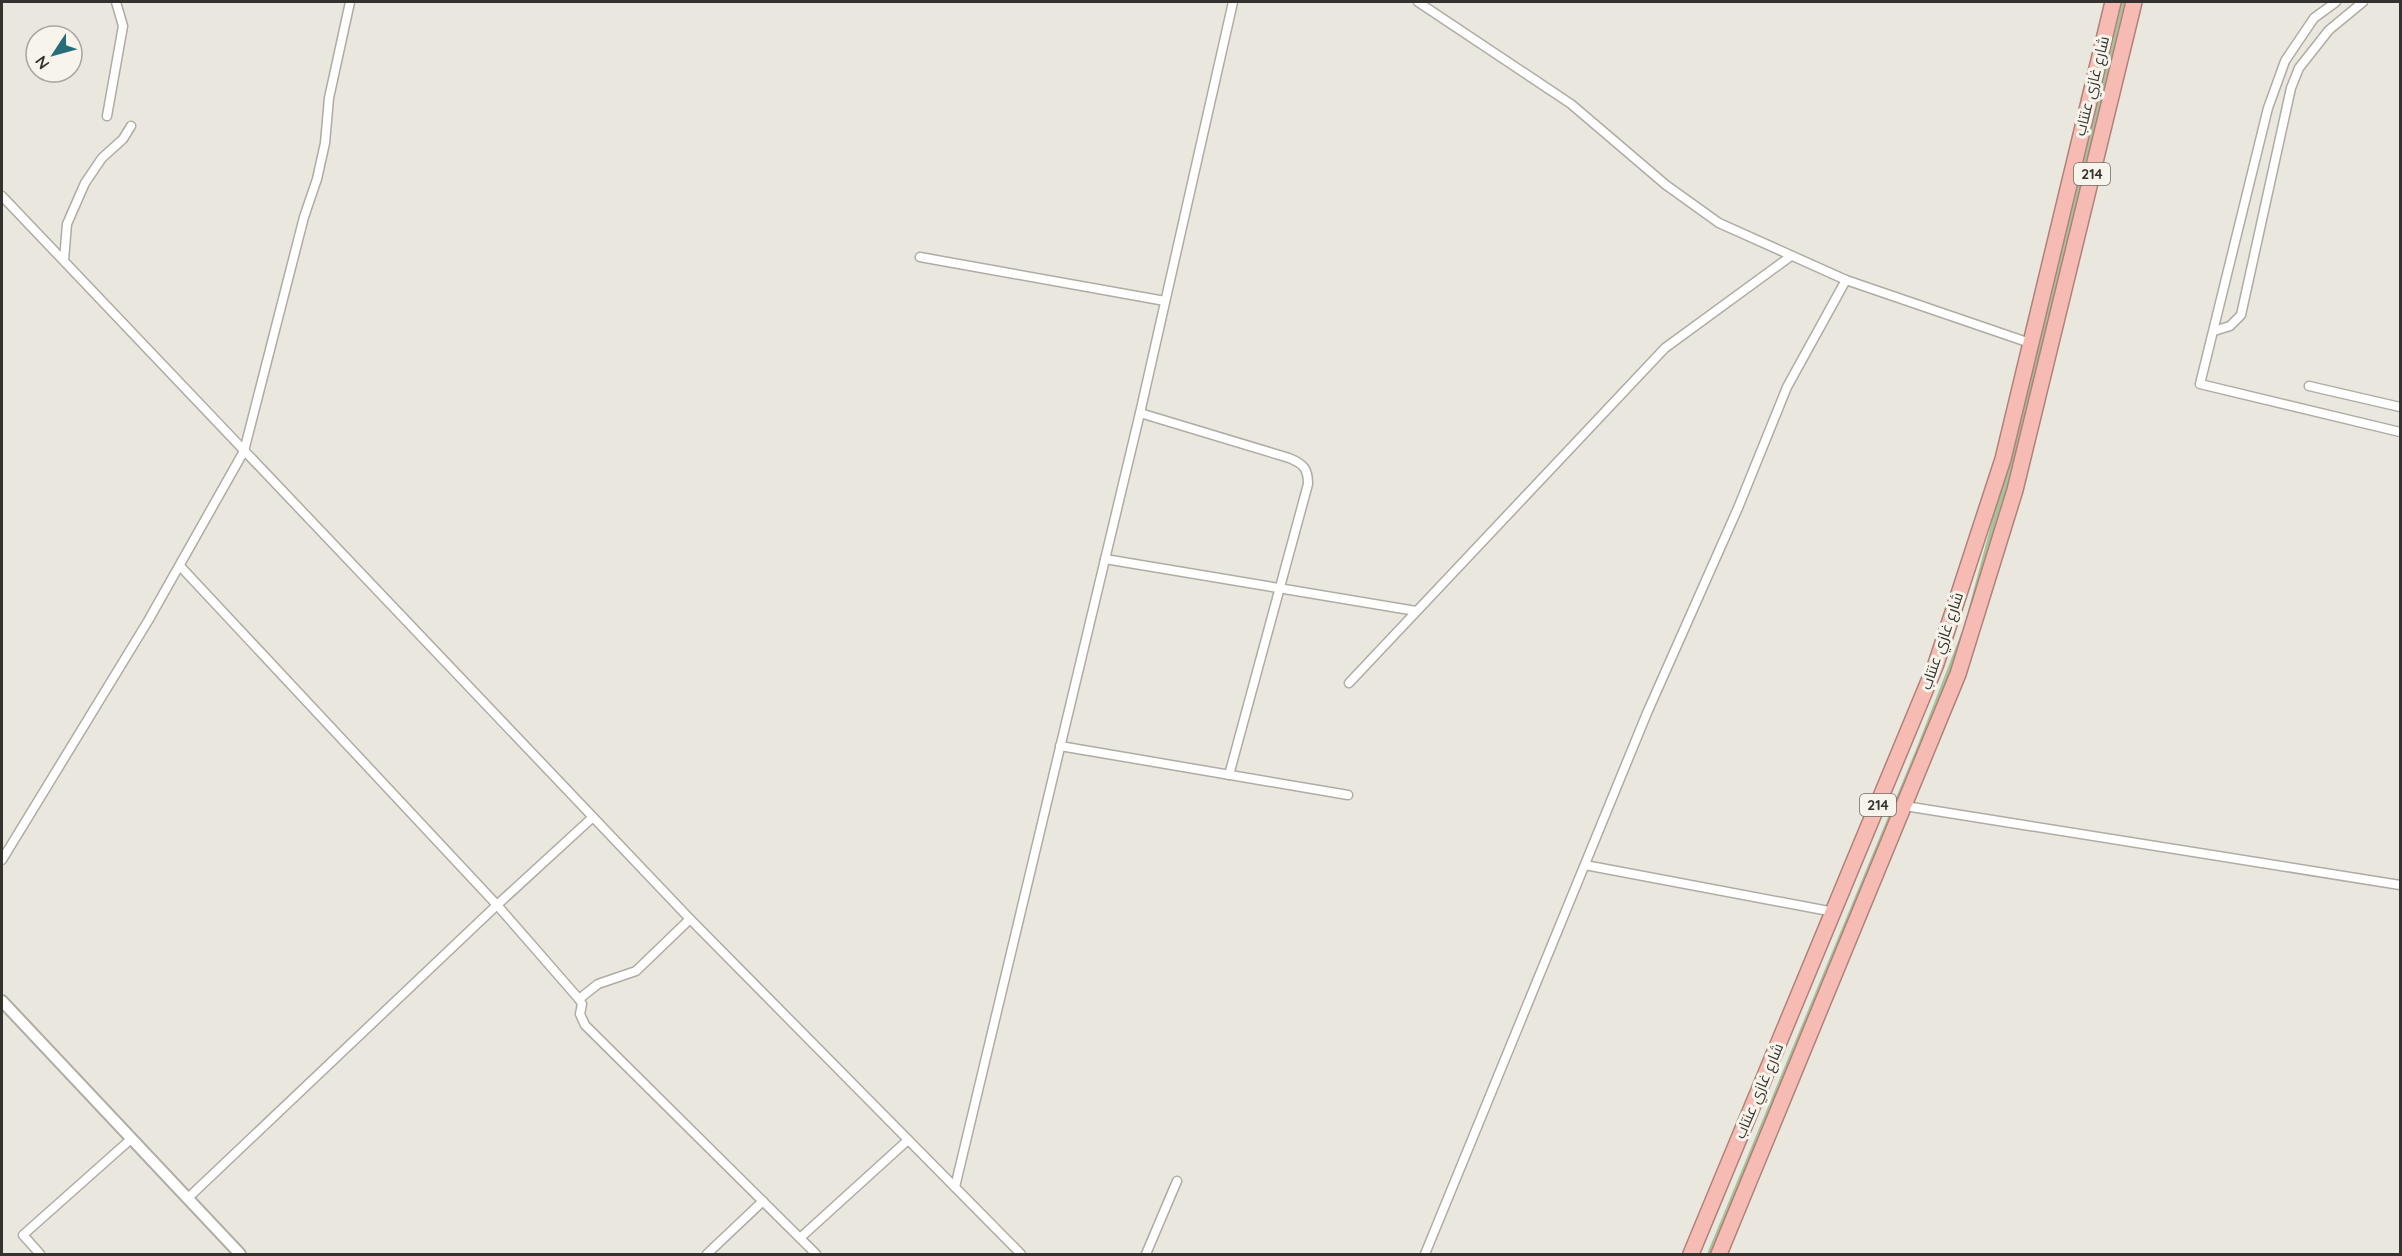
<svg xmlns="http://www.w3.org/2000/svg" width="2402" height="1256" font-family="Quicksand,Cairo,sans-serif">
	<rect width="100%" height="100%" fill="#e9e7de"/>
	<path fill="#a2c499" d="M2122 2H2125L2010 484 1967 632 1712 1254H1707L1917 747 1964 626 2041 338Z"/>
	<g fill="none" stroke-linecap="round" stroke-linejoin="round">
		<g stroke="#aeaca3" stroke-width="11">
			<g id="minor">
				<path d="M1418 2 1571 104 1666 185 1719 223 1846 280 2030 343"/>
				<path d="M2336 2 2314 18 2285 61 2268 108 2200 384 2400 432"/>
				<path d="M107 116 123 26 116 2"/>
				<path d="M2 196 690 919 1021 1254"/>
				<path d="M920 257 1165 301"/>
				<path d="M64 260 67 224 85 183 102 158 123 139 131 126"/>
				<path d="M2214 331 2230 326 2241 315 2291 88 2299 68 2329 30 2363 2"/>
				<path d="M2309 386 2400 407"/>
				<path d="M1140 413 1289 458C1304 464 1308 469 1308 484L1229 775"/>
				<path d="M1105 559 1416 611"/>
				<path d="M180 566 497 905 579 999 582 1004 580 1014 585 1025 816 1254"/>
				<path d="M1349 683 1665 348 1791 256"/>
				<path d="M1060 746 1348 795"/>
				<path d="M1905 806 2400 885"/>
				<path d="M2 860 148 621 244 451 304 217 317 179 325 143 329 98 350 2"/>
				<path d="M1585 865 1834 912"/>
				<path d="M579 999 598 984 636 971 690 919"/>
				<path d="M955 1187 1140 413 1233 2"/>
				<path d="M188 1198 497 905 593 817"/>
				<path d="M800 1238 908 1140"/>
				<path d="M40 1254 23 1235 131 1139"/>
				<path d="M707 1254 763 1201"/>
				<path d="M1146 1254 1177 1181"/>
				<path d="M1425 1254 1647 713 1738 508 1787 387 1846 280"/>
			</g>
		</g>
		<g stroke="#aeaca3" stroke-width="14">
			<path id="tertiary" d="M2 1001 240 1254"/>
		</g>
		<g stroke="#b08179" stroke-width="18">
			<g id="trunk">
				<path d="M1691 1254 1936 664 2003 459 2113 2"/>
				<path d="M1719 1254 1958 674 2015 490 2134 2"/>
			</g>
		</g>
		<use href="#minor" stroke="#fff" stroke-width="8"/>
		<use href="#tertiary" stroke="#fff" stroke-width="10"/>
		<use href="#trunk" stroke="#f6bcb4" stroke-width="15"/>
	</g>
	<g text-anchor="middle" stroke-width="6" stroke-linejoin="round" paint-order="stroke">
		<g fill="#f7f4eb" stroke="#6e6c67" stroke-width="1.5">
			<rect x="2074" y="163" width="36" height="22" rx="4.5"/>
			<rect x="1860" y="794" width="36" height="22" rx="4.5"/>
		</g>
		<g font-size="14" font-weight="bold" fill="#33322f">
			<text x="2092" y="179">214</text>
			<text x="1878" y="810">214</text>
		</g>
		<g font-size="15" fill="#33322f" stroke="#f7f4eb">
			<text transform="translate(2092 86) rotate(-76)" y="5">شارع غازي عنتاب</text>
			<text transform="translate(1942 641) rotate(-71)" y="5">شارع غازي عنتاب</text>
			<text transform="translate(1759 1091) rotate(-67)" y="5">شارع غازي عنتاب</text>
		</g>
	</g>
	<rect width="2402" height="1256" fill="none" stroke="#33322f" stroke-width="6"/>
	<g transform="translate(54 54) rotate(234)"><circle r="28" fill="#f7f4eb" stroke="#a9a6a0" stroke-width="1.5"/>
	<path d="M0-4.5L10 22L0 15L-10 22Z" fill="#266d7b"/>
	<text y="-9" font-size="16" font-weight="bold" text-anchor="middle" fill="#33322f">N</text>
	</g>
</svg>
